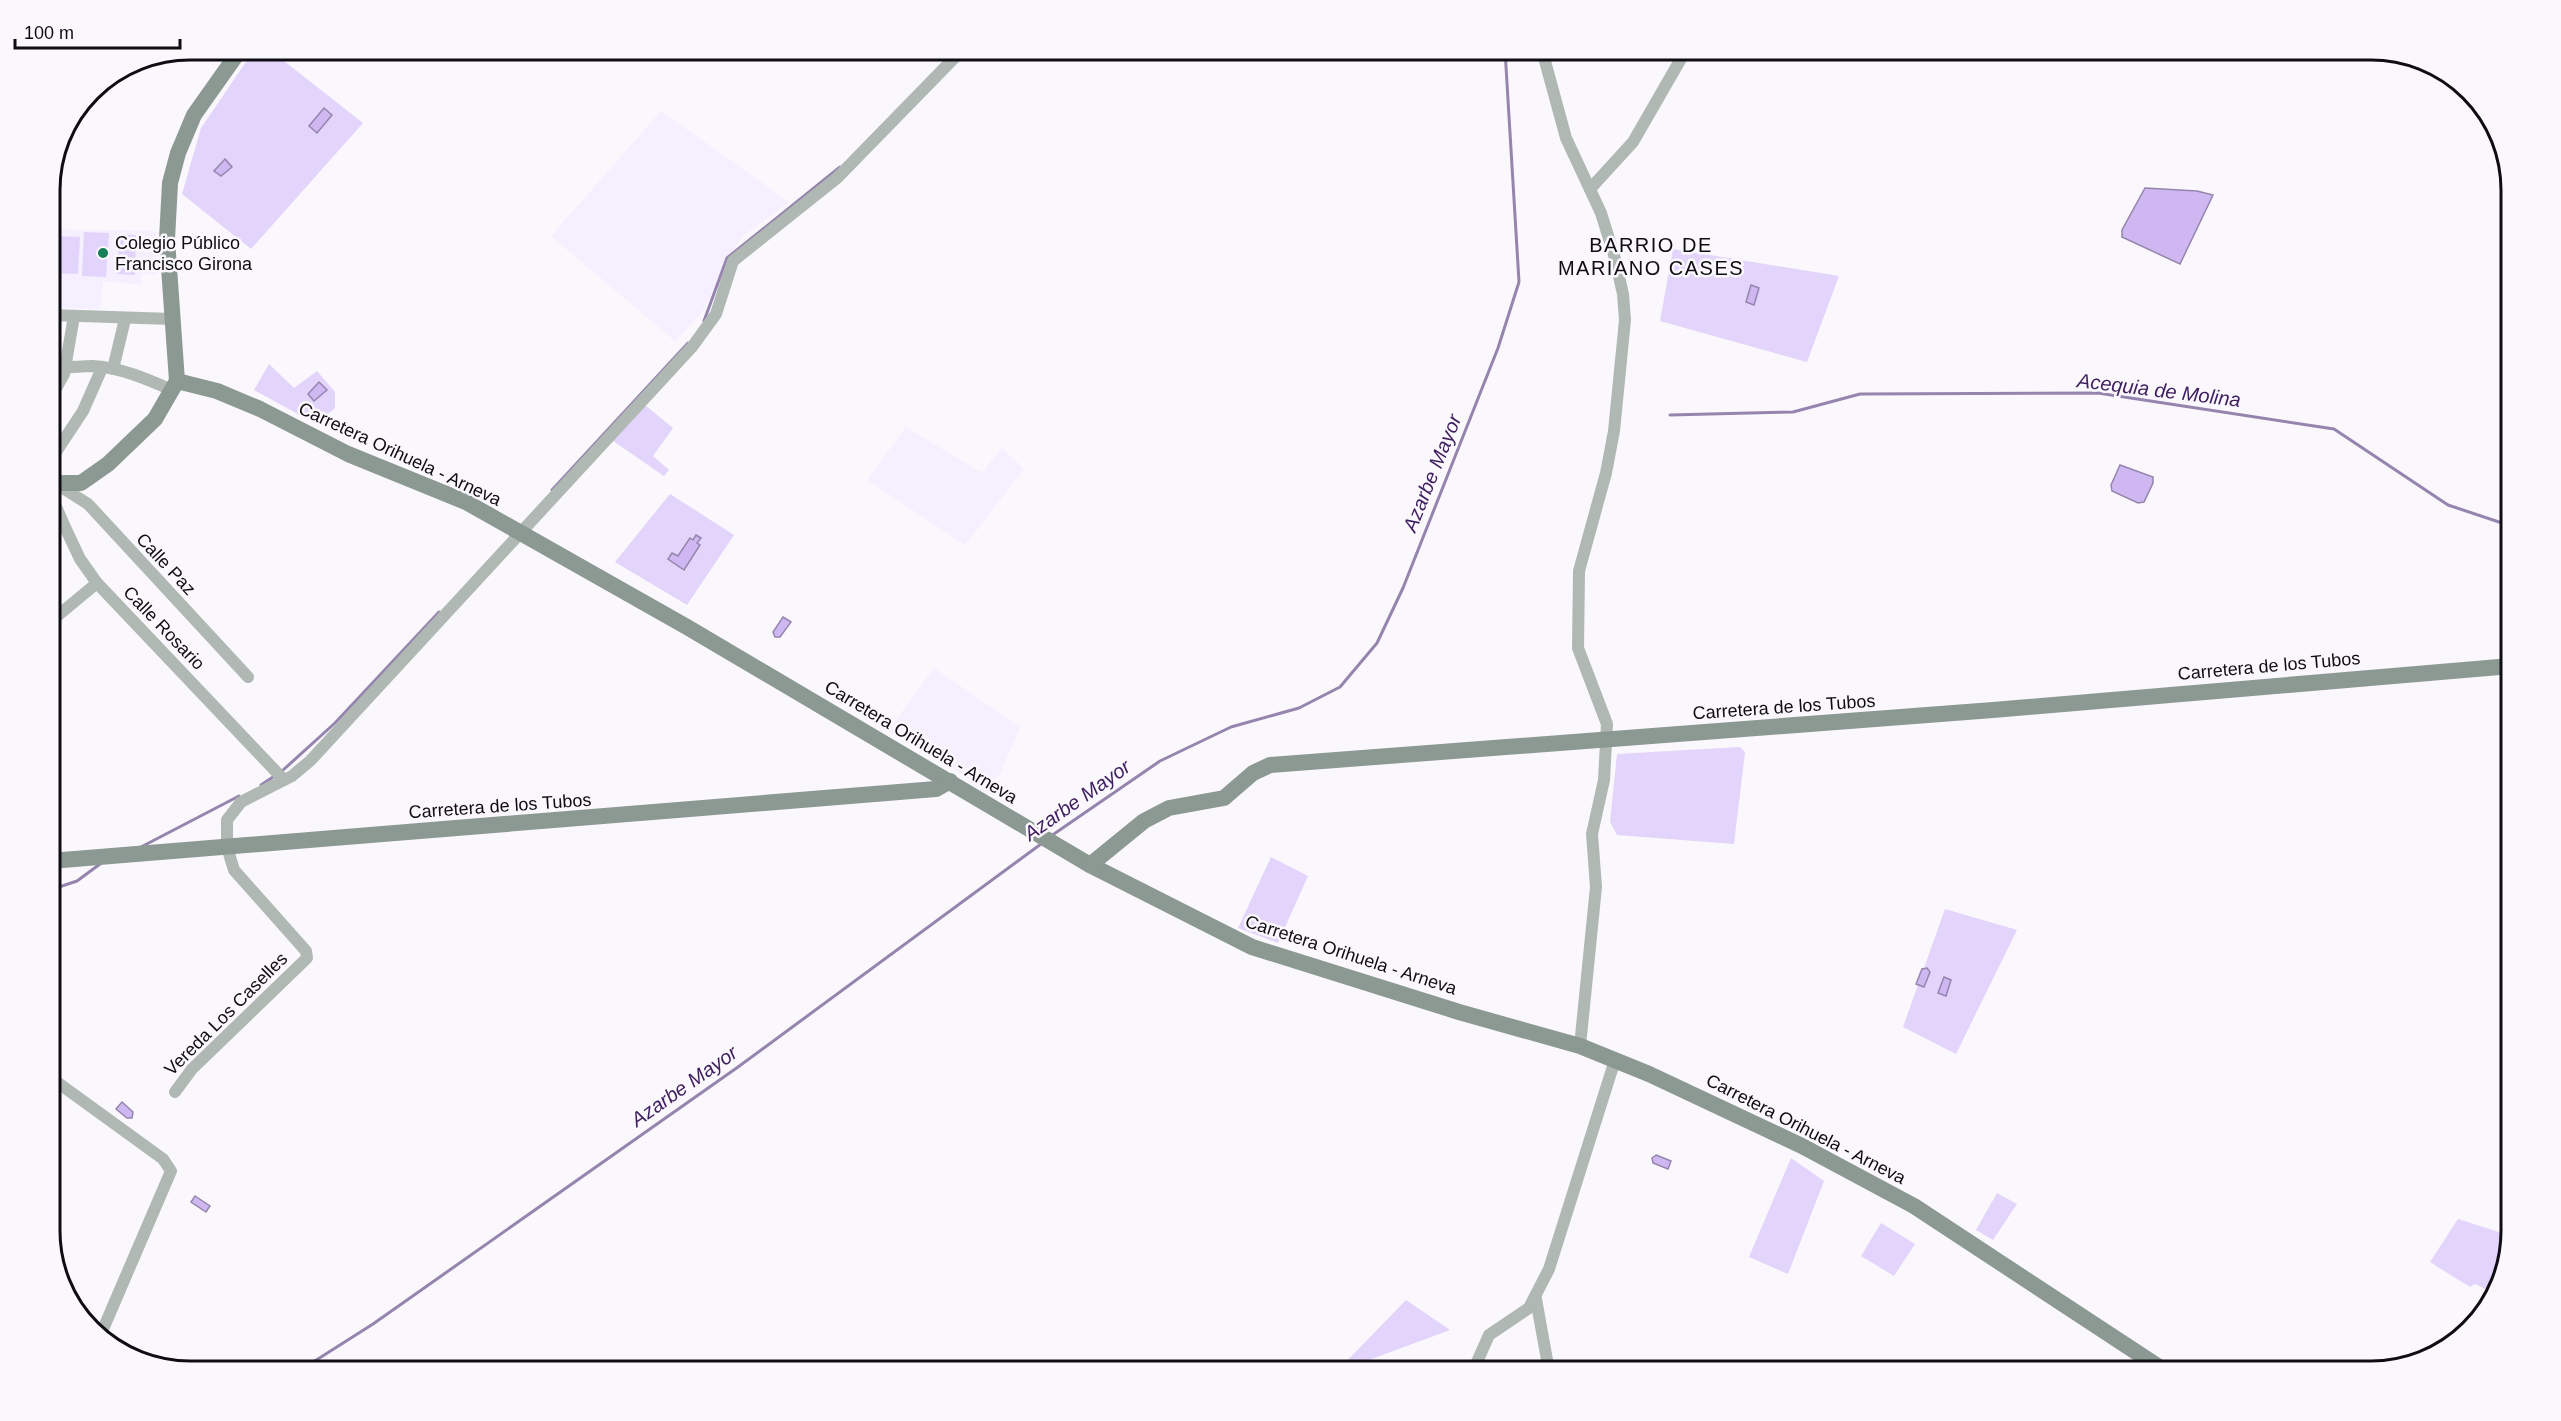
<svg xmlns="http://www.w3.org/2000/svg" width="2561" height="1421" font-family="Helvetica,sans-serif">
	<rect width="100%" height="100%" fill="#faf8fc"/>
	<g fill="#f5efff">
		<path d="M661 111 789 202 742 237 702 312 675 341 551 236Z"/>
		<path d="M50 229 156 231 157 274 141 275V285L103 281 100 309 50 308Z"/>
		<path d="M906 427 982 473 1002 448 1024 469 965 545 867 480Z"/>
		<path d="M934 668 1020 727 999 776 980 785 888 731Z"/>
	</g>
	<g fill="#e3d4fb">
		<path d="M254 50H270L363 123 251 249 182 194 201 128Z"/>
		<path d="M84 232 109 233 106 277 82 276Z"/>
		<path d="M119 234 136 235 135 275 117 274Z"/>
		<path d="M50 236 80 237 78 274 50 273Z"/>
		<path d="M1673 249 1839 276 1807 362 1660 321Z"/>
		<path d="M269 364 294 388 317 371 335 392V408L316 424 254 390Z"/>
		<path d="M645 405 673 428 653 456 669 470 664 476 613 441Z"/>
		<path d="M670 494 734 535 687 605 615 562Z"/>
		<path d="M1740 747 1745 752 1734 844 1617 835 1610 822 1617 754Z"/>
		<path d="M1271 857 1308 876 1278 943 1238 928Z"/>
		<path d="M1945 909 2017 930 1956 1054 1903 1027Z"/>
		<path d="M1791 1158 1824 1181 1788 1274 1749 1257Z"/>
		<path d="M1997 1193 2017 1204 1993 1240 1976 1230Z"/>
		<path d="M2458 1219 2505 1234 2510 1238 2495 1294 2475 1284 2470 1287 2430 1262Z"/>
		<path d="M1881 1223 1915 1244 1894 1276 1861 1256Z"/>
		<path d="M1406 1300 1450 1330 1350 1367 1343 1365Z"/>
	</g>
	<g fill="#cfb8f1" stroke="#9585ae" stroke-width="1.5">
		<path d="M324 108 332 115 317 133 309 126Z"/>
		<path d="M225 159 232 167 221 176 214 171Z"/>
		<path d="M2145 188 2197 191 2213 195 2180 264 2122 237V230Z"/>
		<path d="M1751 285 1759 288 1754 305 1746 302Z"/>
		<path d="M319 382 327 390 314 401 308 394Z"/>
		<path d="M2120 465 2153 477V483L2144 502 2138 503 2112 491 2111 485Z"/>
		<path d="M696 535 701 538 697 543 700 545 684 570 668 559 672 553 678 556 690 538 693 540Z"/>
		<path d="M783 617 791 622 780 637H775L773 632Z"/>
		<path d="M1927 968 1930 972 1924 987 1916 984 1922 969Z"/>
		<path d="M1944 977 1951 980 1946 996 1938 993Z"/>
		<path d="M122 1102 133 1112 132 1118H127L116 1109Z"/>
		<path d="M1656 1155 1671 1161 1668 1169 1653 1163 1652 1158Z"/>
		<path d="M195 1196 210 1206 206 1212 191 1202Z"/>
	</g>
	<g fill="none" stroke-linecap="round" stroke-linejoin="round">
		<g stroke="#9585ae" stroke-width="3">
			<path d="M704 321 727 258 840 167"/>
			<path d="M1670 415 1793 412 1860 394 2098 393 2334 429 2448 505 2511 526"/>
			<path d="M552 490 688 343"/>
			<path d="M282 771 335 723 439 612"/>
			<path d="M261 785 276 775"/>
			<path d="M1051 836 1160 761 1231 727 1299 708 1340 687 1377 643 1403 588 1498 348 1519 282 1505 50"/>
			<path d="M141 847 239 796"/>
			<path d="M50 890 77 881 100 864"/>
			<path d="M299 1371 373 1324 738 1067 1041 844"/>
		</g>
		<g stroke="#afb8b3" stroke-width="12">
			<path d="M1542 50 1566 138 1601 213 1614 255 1623 294 1625 320 1614 431 1606 473 1579 571 1578 648 1607 724 1604 780 1592 834 1596 887 1580 1046"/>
			<path d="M1590 189 1633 142 1686 50"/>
			<path d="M50 315 172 319"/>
			<path d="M50 366C65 369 77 366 92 366 119 367 147 379 172 390"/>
			<path d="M113 369 125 319"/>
			<path d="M50 399 64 374 74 316"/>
			<path d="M50 461 83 411 102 368"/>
			<path d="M54 481 51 495 64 525 80 559 97 583 284 780"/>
			<path d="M55 483 88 504 248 677"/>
			<path d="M50 622 97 583"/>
			<path d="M50 1077 163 1159 171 1171 101 1334"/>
			<path d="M175 1092 192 1069 307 958 306 951 234 870 227 847V820L241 802 292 776 310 761 692 347 716 314 733 261 837 178 962 50"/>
			<path d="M1536 1299 1549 1371"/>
			<path d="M1473 1371 1489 1335 1529 1308 1549 1269 1615 1060"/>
		</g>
		<g stroke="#8c9892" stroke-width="16">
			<path d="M177 381 217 391 260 409 348 454 466 502 687 627 1090 865 1252 947 1459 1012 1580 1046 1649 1074 1802 1146 1914 1206 2165 1371"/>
			<path d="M50 483H81L108 464 155 419 177 381 167 239 170 183 178 153 194 115 240 50"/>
			<path d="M50 861 936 789 950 781"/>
			<path d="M1090 865 1144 821 1169 808 1224 798 1253 773 1270 765 1993 710 2511 666"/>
		</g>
	</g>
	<circle fill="#177f59" stroke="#faf8fc" stroke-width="2" cx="103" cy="253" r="6"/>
	<g text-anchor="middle" stroke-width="5" stroke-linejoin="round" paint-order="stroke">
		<g font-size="18" fill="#0f0d13" stroke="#faf8fc" text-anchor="start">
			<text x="115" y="249">Colegio Público<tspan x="115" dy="21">Francisco Girona</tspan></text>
		</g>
		<g font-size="18" fill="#0f0d13" stroke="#faf8fc">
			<text transform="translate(400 454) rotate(25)" y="6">Carretera Orihuela - Arneva</text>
			<text transform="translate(166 564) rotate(47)" y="6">Calle Paz</text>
			<text transform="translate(164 628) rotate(46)" y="6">Calle Rosario</text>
			<text transform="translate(2269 666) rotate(-5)" y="6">Carretera de los Tubos</text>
			<text transform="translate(1784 707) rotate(-4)" y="6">Carretera de los Tubos</text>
			<text transform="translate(921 742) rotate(31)" y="6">Carretera Orihuela - Arneva</text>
			<text transform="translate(500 806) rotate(-4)" y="6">Carretera de los Tubos</text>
			<text transform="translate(1351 955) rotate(18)" y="6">Carretera Orihuela - Arneva</text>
			<text transform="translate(226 1014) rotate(-45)" y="6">Vereda Los Caselles</text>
			<text transform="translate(1806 1129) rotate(27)" y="6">Carretera Orihuela - Arneva</text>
		</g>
		<g font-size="20" letter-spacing="1.5" fill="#0f0d13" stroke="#faf8fc">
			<text x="1651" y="252">BARRIO DE<tspan x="1651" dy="23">MARIANO CASES</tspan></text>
		</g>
		<g font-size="20" font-style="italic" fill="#3e1e60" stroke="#faf8fc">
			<text transform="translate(2159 390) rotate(7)" y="7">Acequia de Molina</text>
			<text transform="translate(1432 473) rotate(-68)" y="7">Azarbe Mayor</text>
			<text transform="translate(1077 800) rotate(-35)" y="7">Azarbe Mayor</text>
			<text transform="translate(684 1086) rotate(-35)" y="7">Azarbe Mayor</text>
		</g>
	</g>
	<path d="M0 0H2561V1421H0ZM190 60H2371A130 130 0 0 1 2501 190V1231A130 130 0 0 1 2371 1361H190A130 130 0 0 1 60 1231V190A130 130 0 0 1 190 60Z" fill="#faf8fc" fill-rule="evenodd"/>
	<path fill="none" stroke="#0f0d13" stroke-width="3" d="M190 60H2371A130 130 0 0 1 2501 190V1231A130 130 0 0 1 2371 1361H190A130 130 0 0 1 60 1231V190A130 130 0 0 1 190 60Z"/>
	<path d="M15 39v9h165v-9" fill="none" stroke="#0f0d13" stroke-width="3"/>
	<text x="24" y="39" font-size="18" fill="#0f0d13" stroke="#faf8fc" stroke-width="4.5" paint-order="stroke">100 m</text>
</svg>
